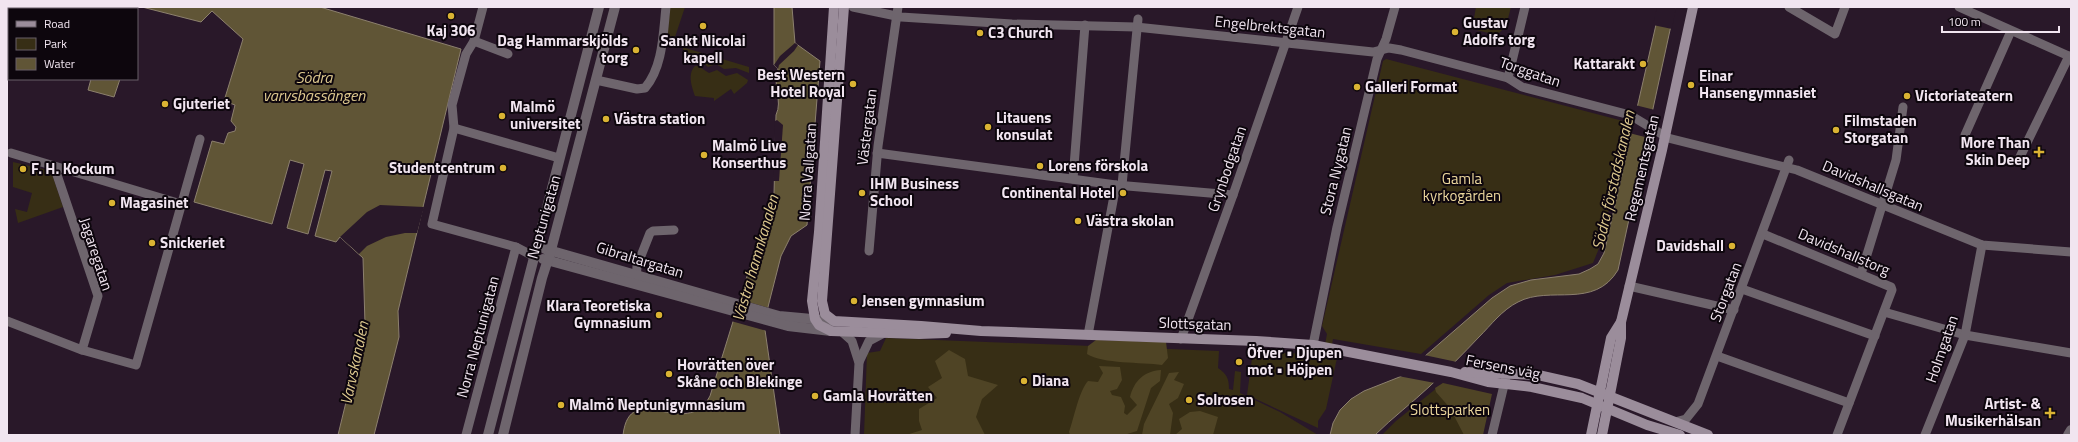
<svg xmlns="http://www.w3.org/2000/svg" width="2078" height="442" font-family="'Titillium Web',sans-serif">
	<rect width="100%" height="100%" fill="#291829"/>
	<g fill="#372e15">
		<path d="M670 7H685L674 40 667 39Z"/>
		<path d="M1476 7H1511L1506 26 1497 35 1472 29Z"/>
		<path d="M682 47 749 67V73L736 68 724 69 716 64 708 67 698 59 691 62Z"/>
		<path d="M1386 59 1623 121 1627 123 1630 133 1625 136 1602 241 1593 263 1555 275 1507 283 1489 295 1421 354 1333 339 1330 356 1337 358 1326 409 1318 421V428L1247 395 1253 351 1323 355 1327 334 1322 326 1383 61Z"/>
		<path d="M695 66H698L709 73 717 70 726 76 737 73 748 80 747 83 734 94 731 89 714 101V98L695 96C692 87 687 74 695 66Z"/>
		<path d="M13 162 51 171 63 207 18 223 15 209 27 212 32 193 13 187Z"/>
		<path d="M886 338 1219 351 1218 368C1227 374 1229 379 1229 389L1233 390 1235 371 1241 372 1240 393 1280 412 1318 435H864L867 353 880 351Z"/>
		<path d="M1443 383 1482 435H1382L1396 421Z"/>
	</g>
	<g fill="#4f4425">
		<path d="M1096 340 1166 342 1168 358 1162 365C1141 362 1103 364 1087 354L1088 346Z"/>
		<path d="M949 350 965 359 968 376 998 385 982 399 976 417 985 435H906L922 430 919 421V409L937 398 928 387 942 378 935 361Z"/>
		<path d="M1099 366 1120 367 1122 380 1117 389 1110 391 1112 395 1121 397 1125 406 1124 413 1127 415 1137 405 1130 397C1134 381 1144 371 1161 370L1160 381 1151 388 1137 431 1124 435H1070L1069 432C1074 418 1079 391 1088 381L1098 382 1103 373Z"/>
		<path d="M1179 372 1174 380 1184 384 1178 398 1169 404 1173 413 1170 435H1142L1144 424 1169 373Z"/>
		<path d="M1443 383 1492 394 1483 435H1464L1450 408 1436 392 1435 388Z"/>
		<path d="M1200 411 1218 417 1213 435H1175L1182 429 1179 419 1190 412Z"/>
	</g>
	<g fill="#605536" stroke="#8c806e">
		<path d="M142 7H320L461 49 398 311 399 337 374 435H338L365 324 363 258 340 237 336 242 315 236 332 171 325 170 308 234 287 228 304 164 290 160 272 224 194 202 212 141 224 144 228 133 235 131 236 127 231 121 235 105 224 101 243 39 212 11 201 22Z"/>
		<path d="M774 7H792L795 43 820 61 807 225 791 236 781 256 768 307 765 330 780 435H623C630 377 686 442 710 396L757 244 774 194 776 115C783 100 772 87 778 69L774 65Z"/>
		<path d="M1660 7H1675L1618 270C1594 310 1550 285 1518 302 1502 310 1491 325 1479 337 1463 354 1447 370 1430 386 1412 403 1392 418 1375 435H1330L1333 423 1340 410 1351 399 1364 391 1402 376 1492 298 1510 286 1531 280 1579 274 1590 269 1598 264 1604 253Z"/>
		<path d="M91 79H120L114 97 88 90Z"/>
	</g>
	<g fill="#291829">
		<path d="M1657 7H1676L1672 29 1653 25Z"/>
		<path d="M795 43 798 45 794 51 779 65 778 69 774 65 780 56Z"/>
		<path d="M1635 105 1655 110 1649 138 1629 133Z"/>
		<path d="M777 120 783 125 779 181H773L775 121Z"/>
		<path d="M772 193 780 196 762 247 754 244 757 242Z"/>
		<path d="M380 205 424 207 417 233H405L386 237 367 246 359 254 340 237 367 212Z"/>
		<path d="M738 299 769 308 767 331 731 321Z"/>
		<path d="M1424 355 1457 362 1435 383 1398 376Z"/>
	</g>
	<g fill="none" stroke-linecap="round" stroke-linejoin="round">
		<g stroke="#6e656d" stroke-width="9">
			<path d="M483 7 474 41 466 54 452 105 454 128 432 224 516 247 535 257"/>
			<path d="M853 7 901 17 1012 24 1136 27 1373 52 1389 48 1401 50 1508 78 1522 87 1630 115 1668 138 1797 170 1982 245 2071 252"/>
			<path d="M1789 7 1835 34 1845 7"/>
			<path d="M1959 7 2071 57"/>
			<path d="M474 41 508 54"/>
			<path d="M1508 78 1525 7"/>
			<path d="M596 80 637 89 645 88C663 67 663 34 666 7"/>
			<path d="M454 128 559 158"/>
			<path d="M1965 135 2011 31"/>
			<path d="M11 153 181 204"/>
			<path d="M877 153 1116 185 1233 195"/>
			<path d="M2019 159 2069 56"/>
			<path d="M54 166 98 296 82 350"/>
			<path d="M1073 179 1085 25"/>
			<path d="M1122 185 1138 19"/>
			<path d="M1763 234 1891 287 1892 290 1837 435"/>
			<path d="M869 251 878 146 898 7"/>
			<path d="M1861 274 1896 160 1903 107"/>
			<path d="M636 282 637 266 650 233 653 231 674 230"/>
			<path d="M1629 286 1734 310"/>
			<path d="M1742 289 1875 336"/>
			<path d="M1884 312 1965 335 2071 353"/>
			<path d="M7 321 82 350 136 365 200 139"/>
			<path d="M842 332 852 341 859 363 855 435"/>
			<path d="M1088 335 1116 185"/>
			<path d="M1181 339 1233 195 1298 7"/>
			<path d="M1313 345 1337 227 1377 59 1386 39 1395 7"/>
			<path d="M1717 356 1849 403"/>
			<path d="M859 362 869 341 884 333"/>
			<path d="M1675 422 1686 419 1698 404 1789 160"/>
			<path d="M466 435 516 247"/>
			<path d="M1492 435 1506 377"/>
			<path d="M1925 435 1965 335 1982 245"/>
		</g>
		<g stroke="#6e656d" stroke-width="10">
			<path d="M21 9 22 7"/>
			<path d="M7 17 9 10"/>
			<path d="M7 55 9 49"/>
			<path d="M545 249 779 316 834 321"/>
			<path d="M543 259 788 326 831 331"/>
			<path d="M488 435 599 7"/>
			<path d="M503 435 542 278 551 250 615 7"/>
			<path d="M2068 435 2071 430"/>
		</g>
		<g stroke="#9b8d9b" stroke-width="10">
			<path d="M834 7 819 232 812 301 815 319 819 325 831 331 919 334 946 333"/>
			<path d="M844 7 822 301 825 314 834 321 921 326 981 331 1256 341 1313 345 1451 372 1488 382 1532 387 1582 398 1647 425 1680 435"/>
			<path d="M1465 372 1538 375 1578 384 1708 435"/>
			<path d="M1591 435 1611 338 1621 322"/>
			<path d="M1602 435 1621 338V322L1662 150 1693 7"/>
		</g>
	</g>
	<g fill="#dab333" stroke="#0d060d" stroke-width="1.5">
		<circle cx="451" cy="16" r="4"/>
		<circle cx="703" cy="26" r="4"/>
		<circle cx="1455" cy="32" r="4"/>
		<circle cx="980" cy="33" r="4"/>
		<circle cx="636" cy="50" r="4"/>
		<circle cx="1643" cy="64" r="4"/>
		<circle cx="853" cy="84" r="4"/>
		<circle cx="1691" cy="85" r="4"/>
		<circle cx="1357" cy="87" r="4"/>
		<circle cx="1907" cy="96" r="4"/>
		<circle cx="165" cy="104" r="4"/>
		<circle cx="502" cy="116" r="4"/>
		<circle cx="606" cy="119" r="4"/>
		<circle cx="988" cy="127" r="4"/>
		<circle cx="1836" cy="130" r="4"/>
		<path d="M2037 146h4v4h4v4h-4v4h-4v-4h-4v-4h4z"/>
		<circle cx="704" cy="155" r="4"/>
		<circle cx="1040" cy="166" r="4"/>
		<circle cx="503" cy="168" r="4"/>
		<circle cx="23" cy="169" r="4"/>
		<circle cx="862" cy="193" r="4"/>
		<circle cx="1123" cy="193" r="4"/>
		<circle cx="112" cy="203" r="4"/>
		<circle cx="1078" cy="221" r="4"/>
		<circle cx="152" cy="243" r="4"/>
		<circle cx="1732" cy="246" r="4"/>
		<circle cx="854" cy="301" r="4"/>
		<circle cx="659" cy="315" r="4"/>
		<circle cx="1239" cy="362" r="4"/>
		<circle cx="669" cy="374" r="4"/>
		<circle cx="1024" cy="381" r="4"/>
		<circle cx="815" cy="396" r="4"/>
		<circle cx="1189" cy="400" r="4"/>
		<circle cx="561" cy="405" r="4"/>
		<path d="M2048 407h4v4h4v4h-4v4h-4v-4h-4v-4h4z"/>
	</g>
	<g text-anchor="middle" stroke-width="4" stroke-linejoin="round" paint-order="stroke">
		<g font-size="15" font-weight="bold" fill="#f1e5f0" stroke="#0d060d" text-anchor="start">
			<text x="1463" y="28">Gustav<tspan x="1463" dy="17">Adolfs torg</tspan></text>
			<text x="451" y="36" text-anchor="middle">Kaj 306</text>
			<text x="988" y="38">C3 Church</text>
			<text x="628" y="46" text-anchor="end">Dag Hammarskjölds<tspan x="628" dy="17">torg</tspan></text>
			<text x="703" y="46" text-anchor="middle">Sankt Nicolai<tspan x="703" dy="17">kapell</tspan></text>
			<text x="1635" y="69" text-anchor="end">Kattarakt</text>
			<text x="845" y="80" text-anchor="end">Best Western<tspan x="845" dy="17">Hotel Royal</tspan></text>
			<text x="1699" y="81">Einar<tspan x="1699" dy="17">Hansengymnasiet</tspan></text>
			<text x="1365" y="92">Galleri Format</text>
			<text x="1915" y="101">Victoriateatern</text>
			<text x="173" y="109">Gjuteriet</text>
			<text x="510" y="112">Malmö<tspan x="510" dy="17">universitet</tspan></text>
			<text x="996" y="123">Litauens<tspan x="996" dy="17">konsulat</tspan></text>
			<text x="614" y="124">Västra station</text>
			<text x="1844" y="126">Filmstaden<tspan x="1844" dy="17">Storgatan</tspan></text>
			<text x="2030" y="148" text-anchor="end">More Than<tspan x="2030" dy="17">Skin Deep</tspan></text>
			<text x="712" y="151">Malmö Live<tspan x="712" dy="17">Konserthus</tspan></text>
			<text x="1048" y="171">Lorens förskola</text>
			<text x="495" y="173" text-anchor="end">Studentcentrum</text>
			<text x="31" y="174">F. H. Kockum</text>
			<text x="870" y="189">IHM Business<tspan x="870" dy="17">School</tspan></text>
			<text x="1115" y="198" text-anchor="end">Continental Hotel</text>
			<text x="120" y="208">Magasinet</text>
			<text x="1086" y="226">Västra skolan</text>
			<text x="160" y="248">Snickeriet</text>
			<text x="1724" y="251" text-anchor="end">Davidshall</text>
			<text x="862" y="306">Jensen gymnasium</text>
			<text x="651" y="311" text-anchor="end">Klara Teoretiska<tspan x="651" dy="17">Gymnasium</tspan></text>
			<text x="1247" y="358">Öfver • Djupen<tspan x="1247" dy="17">mot • Höjpen</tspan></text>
			<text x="677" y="370">Hovrätten över<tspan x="677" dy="17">Skåne och Blekinge</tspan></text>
			<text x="1032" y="386">Diana</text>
			<text x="823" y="401">Gamla Hovrätten</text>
			<text x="1197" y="405">Solrosen</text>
			<text x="2041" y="409" text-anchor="end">Artist- &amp;<tspan x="2041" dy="17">Musikerhälsan</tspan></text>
			<text x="569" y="410">Malmö Neptunigymnasium</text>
		</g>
		<g font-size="15" fill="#f1e5f0" stroke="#0d060d">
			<text transform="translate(1270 27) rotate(6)" y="5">Engelbrektsgatan</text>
			<text transform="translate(1530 72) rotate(19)" y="5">Torggatan</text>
			<text transform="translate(867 127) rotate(-83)" y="5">Västergatan</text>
			<text transform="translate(1642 168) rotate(-77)" y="5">Regementsgatan</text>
			<text transform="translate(1227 169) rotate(-71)" y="5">Grynbodgatan</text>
			<text transform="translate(1336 171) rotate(-76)" y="5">Stora Nygatan</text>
			<text transform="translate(808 172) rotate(-86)" y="5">Norra Vallgatan</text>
			<text transform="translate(1873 186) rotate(23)" y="5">Davidshallsgatan</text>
			<text transform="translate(544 217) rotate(-74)" y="5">Neptunigatan</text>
			<text transform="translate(1844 252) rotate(23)" y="5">Davidshallstorg</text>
			<text transform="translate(96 254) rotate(72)" y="5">Jagaregatan</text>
			<text transform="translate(640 260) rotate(17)" y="5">Gibraltargatan</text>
			<text transform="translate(1726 292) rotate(-69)" y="5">Storgatan</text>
			<text transform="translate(1195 324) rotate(2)" y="5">Slottsgatan</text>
			<text transform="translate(478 337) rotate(-75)" y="5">Norra Neptunigatan</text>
			<text transform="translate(1942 349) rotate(-71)" y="5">Holmgatan</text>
			<text transform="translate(1503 367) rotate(11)" y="5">Fersens väg</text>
		</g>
		<g font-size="15" fill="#ecd79d" stroke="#0d060d">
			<text x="1462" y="184">Gamla<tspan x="1462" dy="17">kyrkogården</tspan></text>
			<text x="1450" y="415">Slottsparken</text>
		</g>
		<g font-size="16" font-style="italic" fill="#dec98f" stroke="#0d060d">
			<text x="314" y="83">Södra<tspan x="314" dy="18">varvsbassängen</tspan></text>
			<text transform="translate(1613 180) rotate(-77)" y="6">Södra förstadskanalen</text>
			<text transform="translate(755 258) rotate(-74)" y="6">Västra hamnkanalen</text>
			<text transform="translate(354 363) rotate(-78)" y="6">Varvskanalen</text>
		</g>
	</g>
	<rect width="2078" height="442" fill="none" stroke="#f1e5f0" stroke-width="16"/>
	<rect x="8" y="8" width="130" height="72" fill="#0d060d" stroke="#685f68"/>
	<rect x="16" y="21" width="20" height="6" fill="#9b8d9b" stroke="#685f68"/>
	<text x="44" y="28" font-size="12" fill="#f1e5f0">Road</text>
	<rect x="16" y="38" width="20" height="12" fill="#372e15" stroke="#685f68"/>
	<text x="44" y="48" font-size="12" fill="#f1e5f0">Park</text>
	<rect x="16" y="58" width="20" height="12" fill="#605536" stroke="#685f68"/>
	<text x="44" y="68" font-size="12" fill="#f1e5f0">Water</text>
	<path d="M1942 26v6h117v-6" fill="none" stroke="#f1e5f0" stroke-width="2"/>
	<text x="1948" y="26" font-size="12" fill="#f1e5f0" stroke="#0d060d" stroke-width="3" paint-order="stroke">100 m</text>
</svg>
